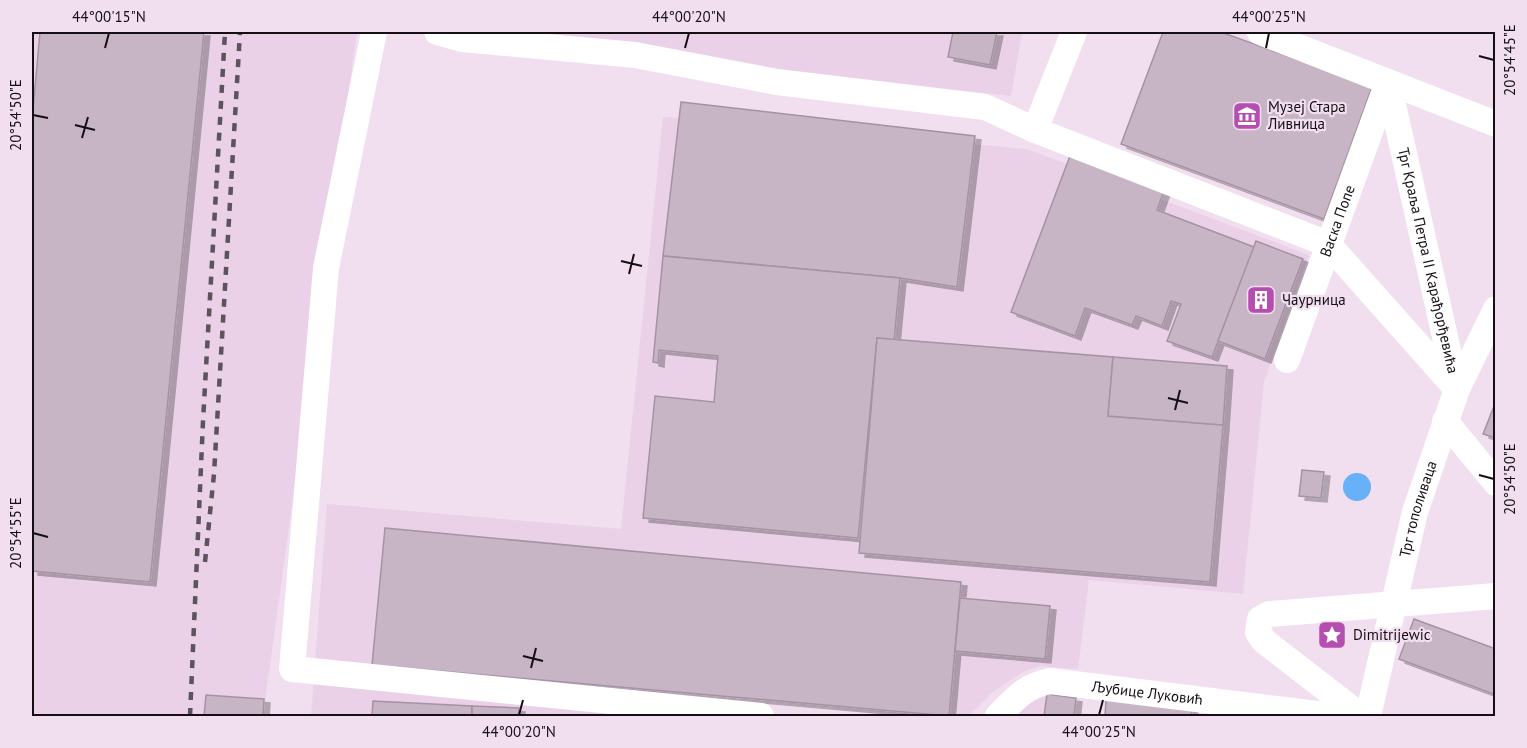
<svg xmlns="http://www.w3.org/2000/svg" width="1527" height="748" font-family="'PT Sans',sans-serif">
	<defs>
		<filter id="shadow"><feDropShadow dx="6" dy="4" stdDeviation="0" flood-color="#0004"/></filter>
	</defs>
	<rect width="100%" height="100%" fill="#f1deef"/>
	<g fill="#ead1e8">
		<path d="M32 32H357L263 716H32Z"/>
		<path d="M447 32H1022L1011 96Z"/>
		<path d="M663 117 1027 149 1309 255 1264 382 1243 594 1089 580 1078 669 1040 666 1023 672 994 691 969 716H925L666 692 662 716H311L327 504 621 529Z"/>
		<path d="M1047 694 1076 698 1074 716H1011L1023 703Z"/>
	</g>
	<circle fill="#67b1f8" cx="1357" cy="487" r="14"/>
	<g fill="#c7b5c5" stroke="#a593a3" stroke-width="1.5" filter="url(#shadow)">
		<path d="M40 32H204L150 582 32 571V121Z"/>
		<path d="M953 32H997L990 65 948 57Z"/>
		<path d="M1163 32H1221L1372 87 1324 219 1121 144Z"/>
		<path d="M681 102 975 136 957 287 900 278 663 256Z"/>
		<path d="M1070 156 1164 191 1157 210 1254 247 1212 357 1167 341 1181 304 1171 301 1162 326 1136 316 1132 325 1085 308 1075 336 1011 312Z"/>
		<path d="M1256 241 1303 259 1265 359 1218 341Z"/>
		<path d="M663 256 900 278 894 340 877 338 858 538 643 518 655 396 714 402 718 356 659 350 658 363 653 362Z"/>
		<path d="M877 338 1113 357 1108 416 1223 425 1210 582 859 553Z"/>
		<path d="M1113 357 1227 366 1223 425 1108 416Z"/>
		<path d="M1496 401V438L1483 434Z"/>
		<path d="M1302 470 1324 472 1321 498 1299 496Z"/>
		<path d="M385 528 961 582 949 716 372 665Z"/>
		<path d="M960 598 1050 606 1045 659 955 651Z"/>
		<path d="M1414 619 1496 649V695L1399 659Z"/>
		<path d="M1047 694 1076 698 1074 716H1044Z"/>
		<path d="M206 695 264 699 263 716H204Z"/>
		<path d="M1106 700 1192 708 1191 716H1105Z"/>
		<path d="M373 701 472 706V716H372Z"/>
		<path d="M472 706 519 708 518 716H472Z"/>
	</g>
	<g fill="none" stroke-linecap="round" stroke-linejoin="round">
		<g stroke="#fff" stroke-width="26">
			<path d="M374 32 326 268 292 669 761 716"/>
			<path d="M437 32 462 39 635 55 777 82 985 107 1035 130 1328 244 1457 389"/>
			<path d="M1260 32 1496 124"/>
			<path id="s1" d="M1388 82 1456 386"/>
			<path d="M1035 130 1074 32"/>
			<path id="s2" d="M1287 360 1388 82"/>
			<path d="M1445 421 1496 483"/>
			<path id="s3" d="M998 716C1015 699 1025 686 1050 681L1333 716"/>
			<path d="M1361 716 1264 641 1258 632 1260 619 1269 614 1496 596"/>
			<path id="s4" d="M1368 716 1415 512 1457 389 1496 309"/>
		</g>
		<g stroke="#5d535d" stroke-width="4.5" stroke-dasharray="8 8" stroke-linecap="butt">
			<path d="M205 562 214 474 240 32"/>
			<path d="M190 716 203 421 225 32"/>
		</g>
	</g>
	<path fill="none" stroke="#150f15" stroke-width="2" d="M105 48 109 33M685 48 689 33M1266 48 1269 33M1479 56 1494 60M33 115 48 118M75 125 95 130M82 138 88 117M621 261 642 266M629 274 634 254M1168 398 1188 403M1175 410 1180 390M1479 475 1494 479M33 533 48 537M523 656 543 661M531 668 536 648M519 715 523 700M1099 715 1103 700"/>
	<defs>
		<g id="museum-square" transform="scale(1.5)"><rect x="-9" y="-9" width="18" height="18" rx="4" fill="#b64db0" stroke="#f1deef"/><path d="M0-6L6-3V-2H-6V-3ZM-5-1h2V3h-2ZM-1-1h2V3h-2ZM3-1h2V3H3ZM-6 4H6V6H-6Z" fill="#fff"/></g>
		<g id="building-square" transform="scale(1.5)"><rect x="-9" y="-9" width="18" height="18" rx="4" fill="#b64db0" stroke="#f1deef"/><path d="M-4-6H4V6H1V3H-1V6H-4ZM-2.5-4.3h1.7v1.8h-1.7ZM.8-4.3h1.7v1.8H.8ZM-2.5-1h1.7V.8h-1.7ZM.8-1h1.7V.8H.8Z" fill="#fff"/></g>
		<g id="sight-square" transform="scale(1.5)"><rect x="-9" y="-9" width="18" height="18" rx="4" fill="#b64db0" stroke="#f1deef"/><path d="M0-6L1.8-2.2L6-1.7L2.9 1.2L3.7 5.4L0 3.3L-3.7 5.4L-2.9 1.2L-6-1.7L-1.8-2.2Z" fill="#fff"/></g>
	</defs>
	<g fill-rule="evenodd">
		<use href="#museum-square" x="1247" y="116"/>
		<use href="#building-square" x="1261" y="300"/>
		<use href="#sight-square" x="1332" y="635"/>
	</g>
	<g text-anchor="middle" stroke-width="4.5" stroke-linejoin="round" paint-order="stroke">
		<g font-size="15" fill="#150f15" stroke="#f1deef" text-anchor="start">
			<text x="1268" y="112">Музеј Стара<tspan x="1268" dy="17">Ливница</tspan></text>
			<text x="1282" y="305">Чаурница</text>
			<text x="1353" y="640">Dimitrijewic</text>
		</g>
		<g font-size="15" fill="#150f15" stroke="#f1deef">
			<text dy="5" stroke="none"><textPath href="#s2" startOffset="148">Васка Попе</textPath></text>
			<text dy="5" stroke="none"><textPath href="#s1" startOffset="183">Трг Краља Петра II Карађорђевића</textPath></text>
			<text dy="5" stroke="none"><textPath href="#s4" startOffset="213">Трг тополиваца</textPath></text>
			<text dy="5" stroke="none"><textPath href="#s3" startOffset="162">Љубице Луковић</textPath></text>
		</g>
	</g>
	<rect width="1527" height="748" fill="none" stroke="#f1deef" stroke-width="66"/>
	<rect x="33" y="33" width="1461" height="682" fill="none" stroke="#150f15" stroke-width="2"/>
	<g font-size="15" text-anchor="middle" fill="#150f15">
		<text x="109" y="22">44°00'15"N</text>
		<text x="689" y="22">44°00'20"N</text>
		<text x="1269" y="22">44°00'25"N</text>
		<text transform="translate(1510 60) rotate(-90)" y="5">20°54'45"E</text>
		<text transform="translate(16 115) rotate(-90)" y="5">20°54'50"E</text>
		<text transform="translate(1510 479) rotate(-90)" y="5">20°54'50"E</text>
		<text transform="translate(16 533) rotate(-90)" y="5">20°54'55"E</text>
		<text x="519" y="737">44°00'20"N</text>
		<text x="1099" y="737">44°00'25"N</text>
	</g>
</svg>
